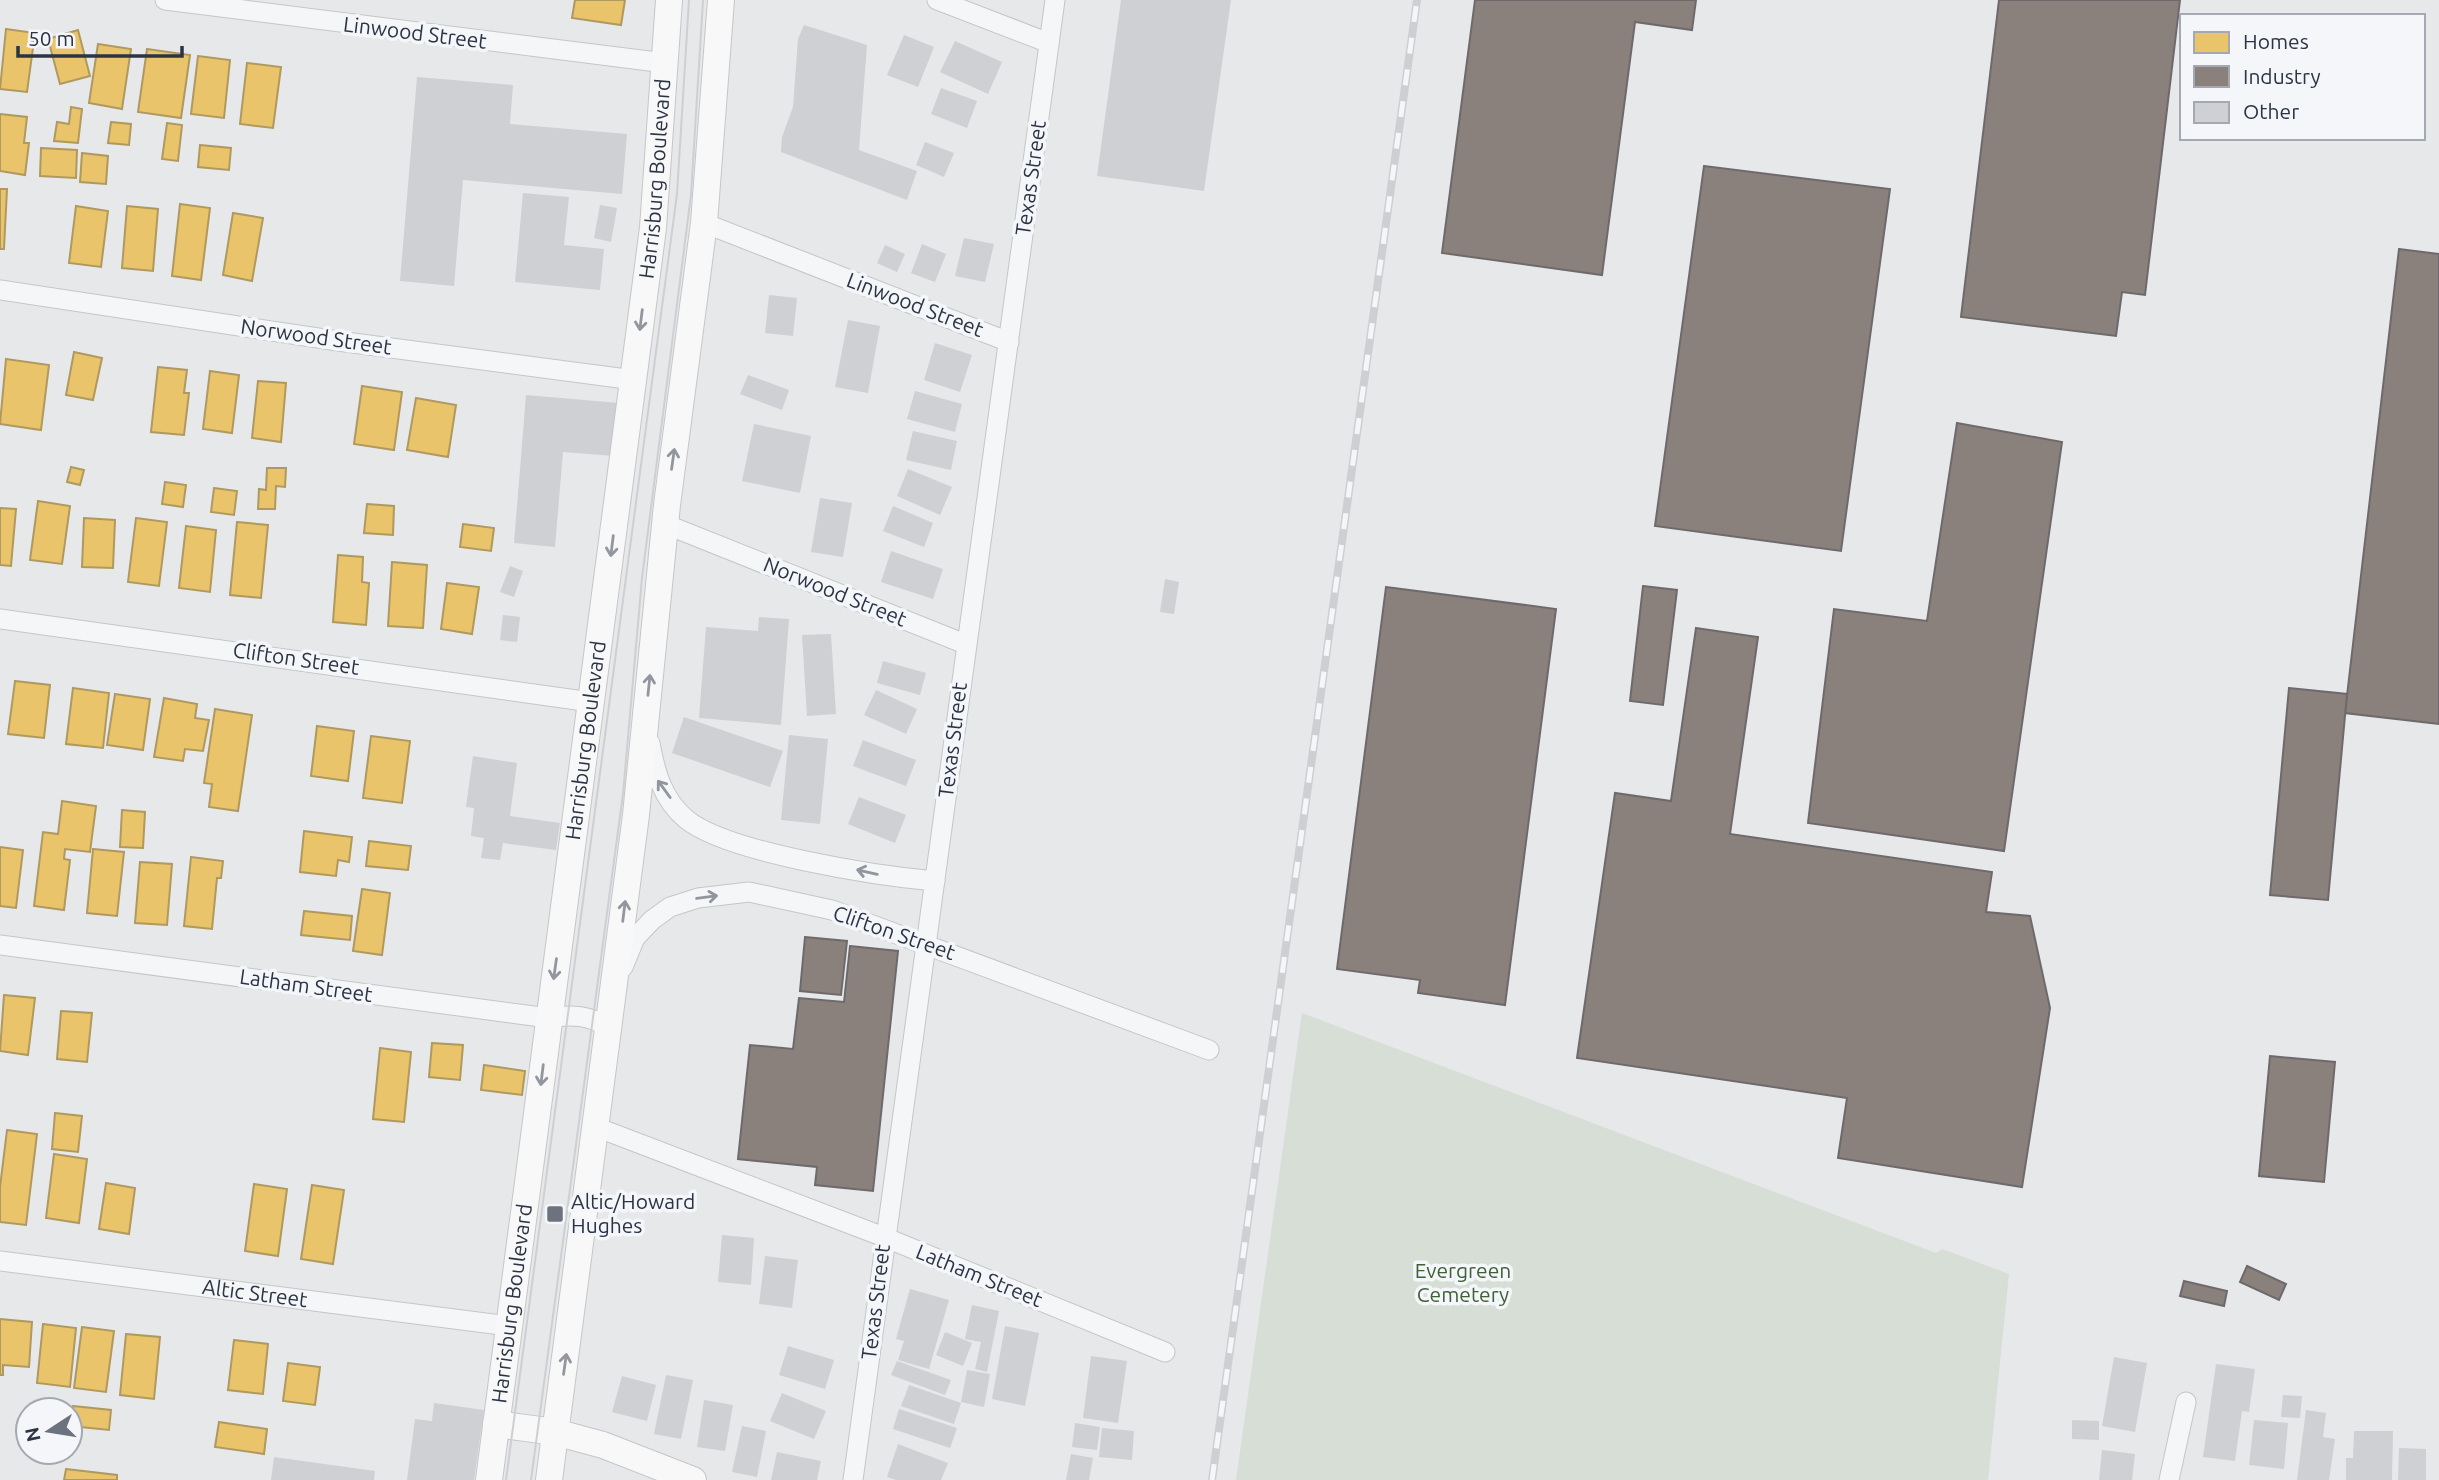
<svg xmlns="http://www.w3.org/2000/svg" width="2439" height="1480" font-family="Ubuntu,sans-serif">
	<rect width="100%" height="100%" fill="#e6e8ea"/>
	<path fill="#d6ded6" d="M1302 1013 1936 1253 1942 1249 2009 1274 1988 1480H1236Z"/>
	<g fill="#e9c46a" stroke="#b0995f" stroke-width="2">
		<path d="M575 0H625L621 25 572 18Z"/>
		<path d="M6 29 35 33 27 92 0 89Z"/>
		<path d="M78 30 90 76 60 84 48 39Z"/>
		<path d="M98 44 131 49 122 109 89 103Z"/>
		<path d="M147 49 190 55 181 118 138 112Z"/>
		<path d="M198 56 230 60 224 118 191 114Z"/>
		<path d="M247 63 281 67 273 128 240 124Z"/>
		<path d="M71 107 82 109 78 143 54 141 57 122 69 124Z"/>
		<path d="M0 114 27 117 24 143H29L25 175 0 171Z"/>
		<path d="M111 122 131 124 129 145 108 143Z"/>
		<path d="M167 123 182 125 178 161 162 159Z"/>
		<path d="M200 145 231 148 229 170 198 167Z"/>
		<path d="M41 148 77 150 76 178 40 176Z"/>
		<path d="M82 153 108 156 106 184 80 182Z"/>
		<path d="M0 189H7L4 249H0Z"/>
		<path d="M180 204 210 208 201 280 172 276Z"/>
		<path d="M76 206 108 211 101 267 69 263Z"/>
		<path d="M127 206 158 209 153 271 122 268Z"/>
		<path d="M233 213 263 218 252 281 223 275Z"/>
		<path d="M74 352 102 358 93 400 66 395Z"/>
		<path d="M6 359 49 365 41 430 0 424Z"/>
		<path d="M158 367 187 370 184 393H189L184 435 151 432Z"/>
		<path d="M210 371 239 375 232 433 203 429Z"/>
		<path d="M258 381 286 383 281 442 252 438Z"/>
		<path d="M362 386 402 392 394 450 354 444Z"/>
		<path d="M416 398 456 405 448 457 407 450Z"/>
		<path d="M71 467 84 470 80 485 67 482Z"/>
		<path d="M267 468H286L285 487 276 486 275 509H258L259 489 266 490Z"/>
		<path d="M165 482 186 485 183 507 162 504Z"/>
		<path d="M214 488 237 491 234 515 211 512Z"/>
		<path d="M38 501 70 506 62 564 30 560Z"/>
		<path d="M367 504 394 506 393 535 364 533Z"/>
		<path d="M0 508 16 509 11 566 0 565Z"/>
		<path d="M84 518 115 520 113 568 82 567Z"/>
		<path d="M136 518 167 522 159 586 128 582Z"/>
		<path d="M237 522 268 525 261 598 230 595Z"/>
		<path d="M463 524 494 528 491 551 460 547Z"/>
		<path d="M186 526 216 530 210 592 179 588Z"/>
		<path d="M338 555 363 557 362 582 369 583 366 625 333 622Z"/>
		<path d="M392 562 427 565 423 628 388 626Z"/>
		<path d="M447 583 479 587 472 634 441 629Z"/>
		<path d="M15 681 50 685 44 738 8 734Z"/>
		<path d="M73 688 109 693 103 748 66 744Z"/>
		<path d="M115 694 150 699 143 750 107 745Z"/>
		<path d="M164 698 197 704 195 718 209 720 203 751 185 749 183 761 154 757Z"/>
		<path d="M215 709 252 715 238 811 209 807 212 784 204 783Z"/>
		<path d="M317 726 354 731 348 781 311 776Z"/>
		<path d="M371 736 410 741 402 803 363 798Z"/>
		<path d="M62 801 96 806 90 852 65 849 64 859 70 860 64 910 34 906 43 832 58 834Z"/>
		<path d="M122 810 145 812 143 848 120 847Z"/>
		<path d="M304 831 352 837 349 862 338 860 336 876 300 872Z"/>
		<path d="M369 841 411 846 408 870 366 866Z"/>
		<path d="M0 847 23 850 16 908 0 906Z"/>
		<path d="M93 849 124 852 117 916 87 913Z"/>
		<path d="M191 857 223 861 221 878H217L212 929 184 926Z"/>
		<path d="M140 862 172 864 167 925 135 923Z"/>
		<path d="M362 889 390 893 382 955 353 951Z"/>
		<path d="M304 911 352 916 350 940 301 935Z"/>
		<path d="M4 995 35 998 28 1055 0 1051Z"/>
		<path d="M61 1011 92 1013 87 1062 57 1059Z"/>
		<path d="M432 1043 463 1045 460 1080 429 1077Z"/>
		<path d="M380 1048 411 1052 404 1122 373 1119Z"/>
		<path d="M484 1065 525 1071 522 1095 481 1090Z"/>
		<path d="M55 1113 82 1116 78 1152 52 1149Z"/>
		<path d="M7 1130 37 1134 26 1225 0 1222V1187Z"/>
		<path d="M54 1154 87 1159 79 1223 46 1218Z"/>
		<path d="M106 1183 135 1188 129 1234 99 1229Z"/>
		<path d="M254 1184 287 1189 278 1256 245 1251Z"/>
		<path d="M312 1185 344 1190 333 1264 301 1259Z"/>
		<path d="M0 1319 32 1322 29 1367 3 1365V1375H0Z"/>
		<path d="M43 1324 76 1328 70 1387 37 1383Z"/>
		<path d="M82 1327 114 1331 106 1392 74 1388Z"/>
		<path d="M126 1334 160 1337 154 1399 120 1395Z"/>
		<path d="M234 1340 268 1344 263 1394 228 1390Z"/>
		<path d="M288 1363 320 1367 315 1405 283 1401Z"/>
		<path d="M73 1406 111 1410 109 1430 71 1426Z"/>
		<path d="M219 1422 267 1429 264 1454 215 1447Z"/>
		<path d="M66 1469 117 1475V1480H64Z"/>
	</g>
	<g fill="#8a817c" stroke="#6e6a6c" stroke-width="2">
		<path d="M1475 0H1696L1692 30 1635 22 1602 275 1442 253Z"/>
		<path d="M1999 0H2180L2145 295 2122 292 2116 336 1961 317Z"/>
		<path d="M1704 166 1890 189 1841 551 1655 526Z"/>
		<path d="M2399 249 2439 254V724L2345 713Z"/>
		<path d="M1957 423 2062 442 2004 851 1808 823 1834 609 1927 621Z"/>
		<path d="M1643 586 1677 590 1663 705 1630 701Z"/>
		<path d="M1386 587 1556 609 1505 1005 1418 993 1420 980 1337 969Z"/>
		<path d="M1696 628 1758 637 1730 834 1992 872 1986 912 2030 916 2050 1008 2022 1187 1838 1158 1847 1098 1577 1058 1615 793 1671 801Z"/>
		<path d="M2289 688 2347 694 2328 900 2270 895Z"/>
		<path d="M805 937 847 941 841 995 800 991Z"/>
		<path d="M850 946 898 951 873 1191 815 1185 817 1167 738 1159 750 1045 793 1049 799 998 844 1002Z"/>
		<path d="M2270 1056 2335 1062 2324 1182 2259 1176Z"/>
		<path d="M2247 1266 2286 1284 2279 1300 2240 1282Z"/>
		<path d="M2184 1281 2227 1291 2224 1306 2180 1296Z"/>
	</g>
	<g fill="#ced0d3">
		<path d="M1121 0H1231L1204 191 1097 176Z"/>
		<path d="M804 25 867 45 859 150 917 171 907 200 781 152 782 137 793 107 798 39Z"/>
		<path d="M904 35 934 47 918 87 887 75Z"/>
		<path d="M955 41 1002 62 988 94 940 72Z"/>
		<path d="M417 77 513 85 510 124 627 134 622 194 463 180 454 286 400 281Z"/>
		<path d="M941 88 977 101 967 128 931 114Z"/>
		<path d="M925 142 954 153 944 177 916 165Z"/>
		<path d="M523 193 569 197 564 245 604 249 600 290 515 282Z"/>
		<path d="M600 205 617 208 611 242 594 238Z"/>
		<path d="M964 238 994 244 985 282 955 276Z"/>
		<path d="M922 244 946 254 935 282 911 273Z"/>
		<path d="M885 245 905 254 897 272 877 263Z"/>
		<path d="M769 295 797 298 793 336 765 333Z"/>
		<path d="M848 320 880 326 868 393 835 387Z"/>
		<path d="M935 343 972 355 960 392 924 380Z"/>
		<path d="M748 375 789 390 782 410 740 394Z"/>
		<path d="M915 391 962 404 955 432 907 419Z"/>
		<path d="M526 395 619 403 615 456 563 452 555 547 514 543Z"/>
		<path d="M754 424 811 436 800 493 742 481Z"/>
		<path d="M913 431 957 441 951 470 906 460Z"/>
		<path d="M908 469 952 487 940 515 897 496Z"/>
		<path d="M820 498 852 503 843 557 811 552Z"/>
		<path d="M893 506 933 523 924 547 883 531Z"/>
		<path d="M891 551 943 569 933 599 881 582Z"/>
		<path d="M510 566 523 571 514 597 500 592Z"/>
		<path d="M1165 579 1179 582 1174 614 1160 612Z"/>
		<path d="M503 615 520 617 517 642 500 640Z"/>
		<path d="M759 617 789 619 781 725 699 718 706 627 758 631Z"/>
		<path d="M831 634 836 714 807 716 802 635Z"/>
		<path d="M883 661 926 673 920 695 877 683Z"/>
		<path d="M876 690 917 709 906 734 864 715Z"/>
		<path d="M684 717 783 751 770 787 672 753Z"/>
		<path d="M789 735 828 739 820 824 781 820Z"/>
		<path d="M863 740 916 760 906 786 853 766Z"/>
		<path d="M473 756 517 763 510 816 560 823 556 850 503 843 500 860 481 858 484 838 471 836 474 808 466 807Z"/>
		<path d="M859 797 906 815 895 843 848 824Z"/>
		<path d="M722 1235 754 1238 751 1285 718 1282Z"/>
		<path d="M765 1256 798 1260 792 1308 759 1304Z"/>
		<path d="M910 1289 949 1300 929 1369 898 1360 904 1341 896 1339Z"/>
		<path d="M972 1305 999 1311 987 1372 975 1369 981 1342 965 1339Z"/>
		<path d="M1005 1326 1039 1333 1025 1406 992 1399Z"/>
		<path d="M945 1332 972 1343 963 1366 936 1355Z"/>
		<path d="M788 1346 834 1360 825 1389 779 1375Z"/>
		<path d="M1091 1356 1127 1361 1118 1423 1083 1418Z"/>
		<path d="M2114 1357 2147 1363 2135 1432 2102 1426Z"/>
		<path d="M897 1361 951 1380 945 1395 891 1375Z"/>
		<path d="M2216 1364 2255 1369 2249 1412 2242 1411 2235 1461 2203 1457Z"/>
		<path d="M967 1370 990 1374 984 1407 961 1402Z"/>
		<path d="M666 1375 693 1380 681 1439 654 1434Z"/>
		<path d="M622 1376 656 1385 647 1421 612 1412Z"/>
		<path d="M909 1385 961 1403 954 1424 901 1406Z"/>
		<path d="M782 1393 826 1411 814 1439 770 1421Z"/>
		<path d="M2283 1395 2302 1396 2300 1418 2281 1417Z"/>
		<path d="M704 1400 733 1405 725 1451 697 1447Z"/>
		<path d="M434 1403 484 1410 474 1480H407L415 1419 432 1421Z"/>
		<path d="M899 1409 957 1428 950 1448 893 1429Z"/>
		<path d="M2306 1410 2326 1413 2323 1437 2335 1439 2329 1480H2297Z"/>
		<path d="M2072 1420 2099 1421V1440L2072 1439Z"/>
		<path d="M2254 1420 2288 1423 2284 1469 2249 1465Z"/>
		<path d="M1075 1423 1100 1427 1097 1450 1072 1447Z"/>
		<path d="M742 1426 766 1431 757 1477 732 1472Z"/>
		<path d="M1102 1428 1134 1431 1132 1460 1099 1457Z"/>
		<path d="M2354 1431H2393L2392 1480H2346V1458H2353Z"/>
		<path d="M898 1444 948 1463 941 1480H896L887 1477Z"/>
		<path d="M2399 1448 2426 1449V1480H2398Z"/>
		<path d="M2102 1450 2135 1454 2132 1480H2099Z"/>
		<path d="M777 1452 821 1461 817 1480H771Z"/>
		<path d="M1071 1454 1093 1458 1089 1480H1066Z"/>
		<path d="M274 1457 375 1471 374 1480H271Z"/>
	</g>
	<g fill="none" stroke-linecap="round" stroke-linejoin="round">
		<g stroke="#c4c6c8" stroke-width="21">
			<g id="street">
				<path d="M165 0 665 63"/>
				<path d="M937 0 1049 43"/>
				<path d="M704 223 1009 342"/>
				<path d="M0 290 338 341 634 380"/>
				<path d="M665 524 965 644"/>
				<path d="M0 619 591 702"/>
				<path d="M650 743C655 771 662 799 686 819 727 853 879 876 935 881"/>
				<path d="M0 945 549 1018C572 1014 589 1015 609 1028"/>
				<path d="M623 967 635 938 652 920 670 907 698 898 749 892 832 910 1209 1050"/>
				<path d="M596 1127 884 1237 1165 1352"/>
				<path id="s1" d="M0 1261 509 1326"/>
				<path d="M853 1480 1055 0"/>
				<path d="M2169 1480 2186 1402"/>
			</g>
		</g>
		<g stroke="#c4c6c8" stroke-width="28">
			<g id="secondary">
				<path d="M496 1424 555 1432 603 1445 693 1480"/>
				<path id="s2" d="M489 1480 653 228 669 0"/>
				<path d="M549 1480 636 815 667 505 704 223 721 0"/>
			</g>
		</g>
		<use href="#street" stroke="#f5f6f7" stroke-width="19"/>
		<use href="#secondary" stroke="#f8f8f8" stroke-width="26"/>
		<g stroke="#cecfd2" stroke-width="2">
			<path d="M506 1480 677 194 689 0"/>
			<path d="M531 1480 623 794 642 578 691 195 703 0"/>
		</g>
		<g stroke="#cecfd2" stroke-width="8">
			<path id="rail" d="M1212 1480 1417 0"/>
		</g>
		<use href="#rail" stroke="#f4f6f9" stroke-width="5" stroke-dasharray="16" stroke-linecap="butt"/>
	</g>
	<defs><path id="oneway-shaft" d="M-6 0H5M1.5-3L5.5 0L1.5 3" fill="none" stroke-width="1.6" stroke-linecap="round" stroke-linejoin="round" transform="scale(1.75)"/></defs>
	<g stroke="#92969e">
		<use href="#oneway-shaft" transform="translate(641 320) rotate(97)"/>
		<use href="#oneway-shaft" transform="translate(673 459) rotate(-82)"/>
		<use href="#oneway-shaft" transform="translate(612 546) rotate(97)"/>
		<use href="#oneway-shaft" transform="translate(649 685) rotate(-84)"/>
		<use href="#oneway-shaft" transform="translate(624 911) rotate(-83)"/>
		<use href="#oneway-shaft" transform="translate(555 969) rotate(98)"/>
		<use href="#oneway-shaft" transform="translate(542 1075) rotate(97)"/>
		<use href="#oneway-shaft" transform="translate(565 1364) rotate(-82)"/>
	</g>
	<g stroke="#90959e">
		<use href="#oneway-shaft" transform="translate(664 789) rotate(-126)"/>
		<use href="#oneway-shaft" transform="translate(867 872) rotate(-167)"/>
		<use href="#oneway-shaft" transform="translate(707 897) rotate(-8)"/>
	</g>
	<rect fill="#6c737f" stroke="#f4f6f9" stroke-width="2.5" x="546" y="1205" width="18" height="18" rx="3.5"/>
	<g text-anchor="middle" stroke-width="7" stroke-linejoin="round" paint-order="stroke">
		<g font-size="21" fill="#2b3445" stroke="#f4f6f9">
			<text transform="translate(415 33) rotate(7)" y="7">Linwood Street</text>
			<text dy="7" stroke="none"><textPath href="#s2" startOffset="1312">Harrisburg Boulevard</textPath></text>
			<text transform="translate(1031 178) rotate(-82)" y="7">Texas Street</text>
			<text transform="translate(915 305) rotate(21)" y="7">Linwood Street</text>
			<text transform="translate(316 337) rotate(8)" y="7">Norwood Street</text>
			<text transform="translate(835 592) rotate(22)" y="7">Norwood Street</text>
			<text transform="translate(296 659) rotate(8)" y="7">Clifton Street</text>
			<text transform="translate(953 740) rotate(-83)" y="7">Texas Street</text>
			<text dy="7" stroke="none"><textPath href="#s2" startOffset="746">Harrisburg Boulevard</textPath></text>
			<text transform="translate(894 933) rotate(19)" y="7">Clifton Street</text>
			<text transform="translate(306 986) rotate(8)" y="7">Latham Street</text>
			<text transform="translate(979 1276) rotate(22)" y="7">Latham Street</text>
			<text dy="7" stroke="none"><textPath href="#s1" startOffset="257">Altic Street</textPath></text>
			<text transform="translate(876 1302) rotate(-83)" y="7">Texas Street</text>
			<text dy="7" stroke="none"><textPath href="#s2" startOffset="178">Harrisburg Boulevard</textPath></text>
		</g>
		<g font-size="21" fill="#2b3445" stroke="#f4f6f9" text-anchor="start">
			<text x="571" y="1209">Altic/Howard<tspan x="571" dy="24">Hughes</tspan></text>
		</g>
		<g font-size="21" fill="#3f6138" stroke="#f4f6f9">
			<text x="1463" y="1278">Evergreen<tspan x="1463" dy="24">Cemetery</tspan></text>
		</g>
	</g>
	<rect x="2180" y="14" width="245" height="126" fill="#f4f6f9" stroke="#a4a8b1" stroke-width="2"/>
	<rect x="2194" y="32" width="35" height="21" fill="#e9c46a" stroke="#a4a8b1" stroke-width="2"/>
	<text x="2243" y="49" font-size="21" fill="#2b3445">Homes</text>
	<rect x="2194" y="66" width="35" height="21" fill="#8a817c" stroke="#a4a8b1" stroke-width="2"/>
	<text x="2243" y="84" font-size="21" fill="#2b3445">Industry</text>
	<rect x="2194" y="102" width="35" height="21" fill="#ced0d3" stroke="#a4a8b1" stroke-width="2"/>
	<text x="2243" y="119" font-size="21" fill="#2b3445">Other</text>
	<g transform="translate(49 1431) rotate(258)"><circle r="33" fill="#f4f6f9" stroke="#a4a8b1" stroke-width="2"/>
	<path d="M0-5L12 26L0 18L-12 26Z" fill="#6c737f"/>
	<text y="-10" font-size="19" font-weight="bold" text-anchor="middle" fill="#2b3445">N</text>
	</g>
	<path d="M18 46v10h164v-10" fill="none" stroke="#2b3445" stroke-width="3.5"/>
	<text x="28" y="46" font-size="21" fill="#2b3445" stroke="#f4f6f9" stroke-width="5" paint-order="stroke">50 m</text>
</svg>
